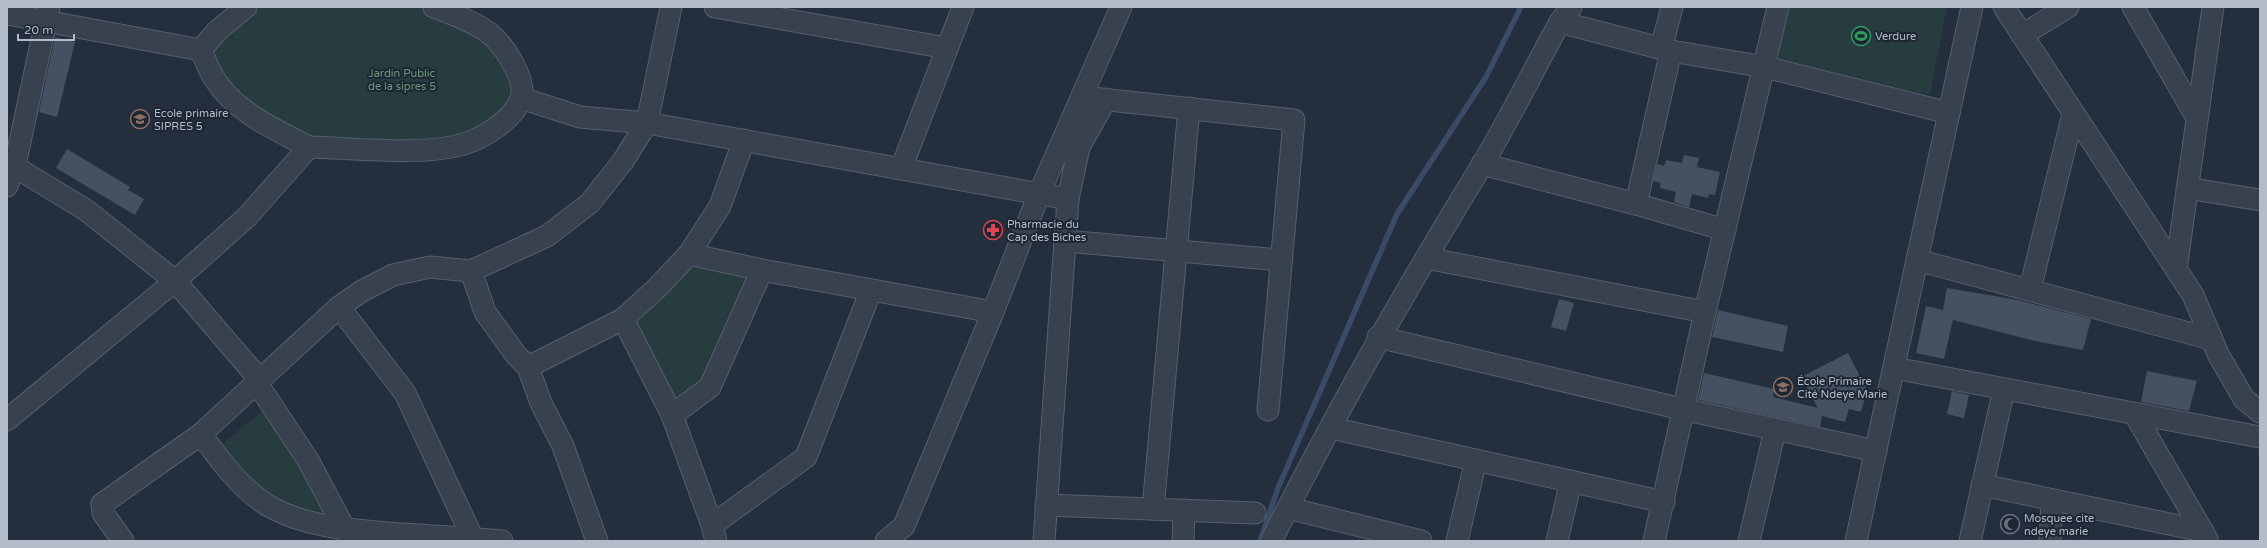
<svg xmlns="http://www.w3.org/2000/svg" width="2267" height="548" font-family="'Varela Round',sans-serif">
	<rect width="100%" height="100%" fill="#242f3e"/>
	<g fill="#263c3f">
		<path d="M257 7H441L508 59 520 99 488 132 436 152 311 146 236 103 206 48 247 12Z"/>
		<path d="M1787 7H1947L1930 95 1775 65Z"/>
		<path d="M693 253 754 269 706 384 674 412 626 320Z"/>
		<path d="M280 398 349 525 267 502 215 450 268 406Z"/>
	</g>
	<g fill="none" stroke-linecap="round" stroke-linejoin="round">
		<path stroke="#394c67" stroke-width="5.5" d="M1260 541 1278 488 1397 214 1486 77 1521 7"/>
	</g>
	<g fill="#455162">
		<path d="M55 37 75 42 57 117 39 112Z"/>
		<path d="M67 149 130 187 128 190 144 199 135 215 56 168Z"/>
		<path d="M1684 155 1699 158 1697 167 1720 172 1715 195 1709 194 1708 198 1692 194 1689 207 1674 202 1676 192 1660 188 1661 183 1653 181 1657 164 1664 166 1666 160 1682 163Z"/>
		<path d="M1947 288 2018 300 2091 319 2083 350 2035 341 1953 320 1944 359 1916 353 1926 306 1943 310Z"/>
		<path d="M1559 299 1574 303 1566 331 1551 327Z"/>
		<path d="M1718 310 1788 326 1783 352 1712 337Z"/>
		<path d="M1848 353 1867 390 1861 412 1849 409 1845 422 1822 416 1820 427 1698 400 1704 373 1774 389 1773 397 1818 408 1801 377Z"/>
		<path d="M2147 371 2197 381 2189 411 2141 402Z"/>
		<path d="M1952 391 1969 395 1964 418 1947 414Z"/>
	</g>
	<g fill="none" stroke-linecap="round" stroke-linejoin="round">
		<g stroke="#565f6c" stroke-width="23">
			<g id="street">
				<path d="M715 7 947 48"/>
				<path d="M2004 7 2193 295 2218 354 2244 399 2260 412"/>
				<path d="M2133 7 2197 118"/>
				<path d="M7 14 201 50"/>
				<path d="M1560 22 1671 51 1765 67 1949 113"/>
				<path d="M2022 35 2068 7"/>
				<path d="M1661 49 1672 7"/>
				<path d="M201 50C205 59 208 69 214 78 235 112 274 129 309 147"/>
				<path d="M201 50 217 31 246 7"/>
				<path d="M1082 97 1294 120 1268 410"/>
				<path d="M521 98 580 117 647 123 1068 199"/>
				<path d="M7 162 86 210 175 281 260 380"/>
				<path d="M1482 164 1636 204 1725 230"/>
				<path d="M901 169 963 7"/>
				<path d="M7 186 15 165 49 7"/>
				<path d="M2187 188 2260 200"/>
				<path d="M1636 204 1671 51"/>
				<path d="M1065 241 1281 260"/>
				<path d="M689 254 762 270 993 312"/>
				<path d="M1426 258 1705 312"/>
				<path d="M1917 260 2211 339"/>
				<path d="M2176 269 2213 7"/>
				<path d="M471 271 485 312 516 355 528 367 541 403 563 446 597 541"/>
				<path d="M2030 289 2073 114"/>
				<path d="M339 307 405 393 473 539"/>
				<path d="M623 319 672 415 712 525 716 541"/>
				<path d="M1378 337 1682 409 1876 451"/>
				<path d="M528 367 623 319 657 288 689 254 720 206 744 140"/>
				<path d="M1894 368 2260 437"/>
				<path d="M257 383 308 460 350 539"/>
				<path d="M2134 413 2207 539"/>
				<path d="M672 415 710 387 762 270"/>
				<path d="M7 420 175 281 248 216 309 147C353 148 419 156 460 145 481 140 515 119 521 98 527 79 503 44 489 33 473 21 452 14 434 7"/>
				<path d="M1331 428 1664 502"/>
				<path d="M201 434C219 459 240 488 267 505 308 529 357 530 402 534 436 536 469 538 502 541"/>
				<path d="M1982 485 2203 531"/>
				<path d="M1046 505 1255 513"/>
				<path d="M1288 508 1421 541"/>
				<path d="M1153 509 1189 108"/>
				<path d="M712 525 806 457 871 290"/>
				<path d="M123 541 103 513 102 504 201 434 339 307 362 291 393 275 430 267 471 271 547 236 590 203 623 161 647 123 671 7"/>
				<path d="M886 541 904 526 993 312 1039 194 1121 7"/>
				<path d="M1044 541 1068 199 1079 147 1106 99"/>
				<path d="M1183 541 1184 510"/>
				<path d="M1271 541C1336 412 1407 287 1482 165 1510 118 1534 69 1560 22L1571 7"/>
				<path d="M1457 541 1476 460"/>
				<path d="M1557 541 1571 481"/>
				<path d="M1654 541 1705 312 1778 7"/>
				<path d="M1749 541 1775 430"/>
				<path d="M1856 541 1972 7"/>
				<path d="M1970 541 2004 389"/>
				<path d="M2050 541 2052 500"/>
			</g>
		</g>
		<use href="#street" stroke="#38414e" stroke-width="21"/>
	</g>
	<defs>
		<g id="stadium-ring" transform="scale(1)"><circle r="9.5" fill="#1d2633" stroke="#2e9e5b" stroke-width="1.5"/><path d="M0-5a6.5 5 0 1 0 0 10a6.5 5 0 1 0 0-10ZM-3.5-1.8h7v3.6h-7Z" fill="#2e9e5b"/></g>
		<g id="school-ring" transform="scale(1)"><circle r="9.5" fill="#1d2633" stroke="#8d6e63" stroke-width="1.5"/><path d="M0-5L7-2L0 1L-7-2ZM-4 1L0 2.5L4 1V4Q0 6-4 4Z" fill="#8d6e63"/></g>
		<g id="pharmacy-ring" transform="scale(1)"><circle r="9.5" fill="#1d2633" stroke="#e0444e" stroke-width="1.5"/><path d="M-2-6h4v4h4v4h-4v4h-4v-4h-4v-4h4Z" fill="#e0444e"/></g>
		<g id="mosque-ring" transform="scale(1)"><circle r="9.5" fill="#1d2633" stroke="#6b7280" stroke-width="1.5"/><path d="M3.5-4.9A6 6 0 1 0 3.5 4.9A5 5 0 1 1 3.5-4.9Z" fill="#6b7280"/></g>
	</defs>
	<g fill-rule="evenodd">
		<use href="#stadium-ring" x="1861" y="36"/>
		<use href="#school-ring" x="140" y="119"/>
		<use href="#pharmacy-ring" x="993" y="230"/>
		<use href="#school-ring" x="1783" y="387"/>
		<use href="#mosque-ring" x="2010" y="524"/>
	</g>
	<g text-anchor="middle" stroke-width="4" stroke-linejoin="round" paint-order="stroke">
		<g font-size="11" fill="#b4bcc9" stroke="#1d2633" text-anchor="start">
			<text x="1875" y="40">Verdure</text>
			<text x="154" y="117">Ecole primaire<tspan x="154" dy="13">SIPRES 5</tspan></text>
			<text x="1007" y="228">Pharmacie du<tspan x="1007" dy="13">Cap des Biches</tspan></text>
			<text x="1797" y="385">École Primaire<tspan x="1797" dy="13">Cité Ndeye Marie</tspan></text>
			<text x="2024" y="522">Mosquee cite<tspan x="2024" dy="13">ndeye marie</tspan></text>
		</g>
		<g font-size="11" fill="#6b9a76" stroke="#1d2633">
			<text x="402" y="77">Jardin Public<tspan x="402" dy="13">de la sipres 5</tspan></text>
		</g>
	</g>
	<rect width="2267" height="548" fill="none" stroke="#b4bcc9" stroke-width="16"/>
	<path d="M18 34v6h56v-6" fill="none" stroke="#b4bcc9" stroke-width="2"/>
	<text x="24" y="34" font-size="12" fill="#b4bcc9" stroke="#1d2633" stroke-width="3" paint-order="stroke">20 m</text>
</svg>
